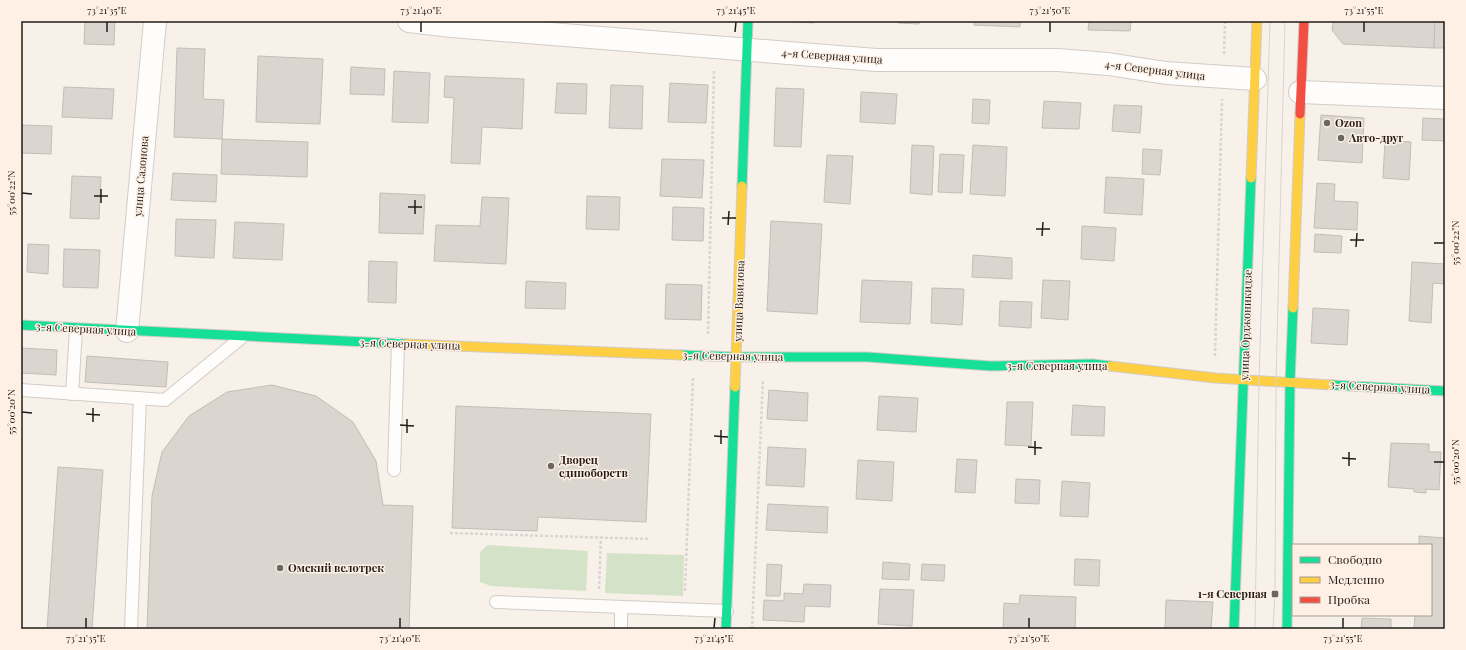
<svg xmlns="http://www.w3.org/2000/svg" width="1466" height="650" font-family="'Playfair Display',serif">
	<rect width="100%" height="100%" fill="#f8f1ea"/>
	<g fill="#d4e2c7">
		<path d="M488 545 588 551 586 591 491 586 480 582V552Z"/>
		<path d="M607 553 684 555 683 596 605 593Z"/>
	</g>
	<g fill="#dbd5d0" stroke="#c3bdb8">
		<path d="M85 21H115L114 45 84 44Z"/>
		<path d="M781 21H814V23Z"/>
		<path d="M898 21H919V24L898 23Z"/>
		<path d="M974 21H1020V27L974 25Z"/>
		<path d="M1089 21H1131L1130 31 1088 30Z"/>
		<path d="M1333 21H1435L1434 48 1343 44 1332 30Z"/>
		<path d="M1435 21H1445V48H1434Z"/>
		<path d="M177 48 205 49 203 99 224 100 222 139 174 137Z"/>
		<path d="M258 56 323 59 320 124 256 122Z"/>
		<path d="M351 67 385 69 384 95 350 94Z"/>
		<path d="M394 71 430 73 428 123 392 122Z"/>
		<path d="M445 76 524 79 522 129 482 127 480 164 451 163 454 98 444 97Z"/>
		<path d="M557 83 587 84 586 114 555 113Z"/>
		<path d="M670 83 708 85 706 123 668 122Z"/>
		<path d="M611 85 643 86 642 129 609 128Z"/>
		<path d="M64 87 114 89 112 119 62 117Z"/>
		<path d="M776 88 804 89 801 147 774 146Z"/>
		<path d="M861 92 897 94 895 124 860 122Z"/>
		<path d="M973 99 990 100 989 124 972 123Z"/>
		<path d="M1044 101 1081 103 1079 129 1042 128Z"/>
		<path d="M1114 105 1142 106 1140 133 1112 131Z"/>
		<path d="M1321 115 1364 118 1362 163 1318 160Z"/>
		<path d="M1423 118 1445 119V141L1422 140Z"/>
		<path d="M21 125 52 126 51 154 21 153Z"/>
		<path d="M222 139 308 142 307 177 221 174Z"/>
		<path d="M1385 140 1411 142 1409 180 1383 178Z"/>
		<path d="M912 145 934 146 932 195 910 193Z"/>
		<path d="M973 145 1007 147 1005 196 970 194Z"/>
		<path d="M1143 149 1162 150 1160 175 1142 174Z"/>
		<path d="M940 154 964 155 962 193 938 192Z"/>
		<path d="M827 155 853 156 850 204 824 202Z"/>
		<path d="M662 159 704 160 702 198 660 196Z"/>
		<path d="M173 173 217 175 216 202 171 200Z"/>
		<path d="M72 176 101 177 99 219 70 218Z"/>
		<path d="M1106 177 1144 179 1142 215 1104 213Z"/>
		<path d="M1317 183 1335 184 1334 201 1358 202 1357 230 1314 228Z"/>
		<path d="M380 193 425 195 423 234 379 233Z"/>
		<path d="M587 196 620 197 619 230 586 229Z"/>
		<path d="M482 197 509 198 506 264 434 261 436 225 480 226Z"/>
		<path d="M673 207 704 208 703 241 672 240Z"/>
		<path d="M176 219 216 220 214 258 175 256Z"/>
		<path d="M771 221 822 224 817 314 767 311Z"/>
		<path d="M235 222 284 224 282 260 233 258Z"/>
		<path d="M1082 226 1116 228 1114 261 1081 259Z"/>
		<path d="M1315 234 1342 236 1341 253 1314 252Z"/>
		<path d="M28 244 49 245 48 274 27 272Z"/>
		<path d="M64 249 100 250 98 288 63 287Z"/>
		<path d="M973 255 1012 258V279L972 277Z"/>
		<path d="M369 261 397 262 396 303 368 302Z"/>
		<path d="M1412 262 1445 264V284L1433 283 1431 323 1409 321Z"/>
		<path d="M862 280 912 282 910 324 860 322Z"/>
		<path d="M1043 280 1070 281 1068 320 1041 318Z"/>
		<path d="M526 281 566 283 565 309 525 308Z"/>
		<path d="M666 284 702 285 701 320 665 319Z"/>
		<path d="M932 288 964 289 962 325 931 323Z"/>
		<path d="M1000 301 1032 302 1031 328 999 326Z"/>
		<path d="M1313 308 1349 310 1347 345 1311 343Z"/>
		<path d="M21 348 57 350 56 375 21 373Z"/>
		<path d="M87 356 168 362 166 387 85 382Z"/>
		<path d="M272 385 316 396 353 422 376 461 383 505 413 506 409 629H147L152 496 162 452 189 416 227 392Z"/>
		<path d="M769 390 808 393 807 421 767 419Z"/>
		<path d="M879 396 918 398 916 432 877 430Z"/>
		<path d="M1007 402H1033L1031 446 1005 445Z"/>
		<path d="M1073 405 1105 407 1104 436 1071 435Z"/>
		<path d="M456 406 651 414 646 522 538 517 537 531 452 528Z"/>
		<path d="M1391 443 1429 444V452H1441L1439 490 1426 489V493L1414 492V489L1388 487Z"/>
		<path d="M768 447 806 449 804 487 766 485Z"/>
		<path d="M957 459 977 460 975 493 955 492Z"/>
		<path d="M858 460 894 462 892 501 856 499Z"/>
		<path d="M58 467 103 470 92 629H47Z"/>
		<path d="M1016 479 1040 480 1039 504 1015 503Z"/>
		<path d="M1062 481 1090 483 1088 517 1060 516Z"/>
		<path d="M768 504 828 507 827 533 766 530Z"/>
		<path d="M1419 536 1445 538V629H1414L1415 615H1431V545H1419Z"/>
		<path d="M1075 559 1100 560 1099 586 1074 585Z"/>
		<path d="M883 562 910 564 909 580 882 579Z"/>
		<path d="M767 564 782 565 780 596H766Z"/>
		<path d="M922 564 945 565 944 581 921 580Z"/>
		<path d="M804 584 831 585 830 607 805 606 804 622 763 620 764 600 784 601V593L803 594Z"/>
		<path d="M880 589 914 590 912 626 878 624Z"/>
		<path d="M1020 595 1076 597 1075 629H1003L1004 603 1019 604Z"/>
		<path d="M1166 600 1213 602 1211 629H1165Z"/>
		<path d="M1362 618 1391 619V629H1361Z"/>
	</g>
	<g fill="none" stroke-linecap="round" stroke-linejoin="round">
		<g stroke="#d2ccc7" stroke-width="14">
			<g id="lane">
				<path d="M21 390 165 400 241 338"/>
				<path d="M72 394 76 329"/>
				<path d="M394 470 398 344"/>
				<path d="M496 602 727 611"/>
				<path d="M131 629 140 398"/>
				<path d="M621 629V607"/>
			</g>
		</g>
		<g stroke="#d2ccc7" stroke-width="24">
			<g id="street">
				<path d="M409 21 452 26 876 60H1058L1108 64 1166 73 1255 79"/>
				<path d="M1300 92 1445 98"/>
				<path d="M127 331 155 21"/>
			</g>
		</g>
		<g stroke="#d2ccc7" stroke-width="11">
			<g id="fast">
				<path d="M742 186 748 21"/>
				<path d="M21 325 406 344"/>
				<path d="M681 355 737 357H867L991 366 1093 364 1110 366"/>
				<path d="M1332 385 1445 391"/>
				<path d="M726 629 735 387"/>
				<path d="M1234 629 1251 178"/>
				<path d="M1287 629 1290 382 1293 308"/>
			</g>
		</g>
		<g stroke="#d2ccc7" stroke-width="11">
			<g id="slow">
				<path d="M1251 178 1257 21"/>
				<path d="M1293 308 1300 114"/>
				<path d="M406 344 681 355"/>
				<path d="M1110 366 1215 378 1332 385"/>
				<path d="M735 387 742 186"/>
			</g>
		</g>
		<g stroke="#d2ccc7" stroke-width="11">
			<path id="jam" d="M1300 114 1304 21"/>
		</g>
		<g stroke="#d8d5d3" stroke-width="2.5" stroke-dasharray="3 2" stroke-linecap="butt">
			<path d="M1224 54 1225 21"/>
			<path d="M708 334 714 71"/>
			<path d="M1215 356 1222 99"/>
			<path d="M450 533 650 539"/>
			<path d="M599 589 601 537"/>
			<path d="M685 591 693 378"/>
			<path d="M752 629 763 380"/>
		</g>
		<use href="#lane" stroke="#fefdfc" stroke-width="12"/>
		<use href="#street" stroke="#fefdfc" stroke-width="22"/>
		<use href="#fast" stroke="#16e098" stroke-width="9"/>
		<use href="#slow" stroke="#ffcf43" stroke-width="9"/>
		<use href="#jam" stroke="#f24e42" stroke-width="9"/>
		<g stroke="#d7d4d2" stroke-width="1">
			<path d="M1255 629 1259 380 1270 21"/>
			<path d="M1273 629 1275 594 1276 381 1285 21"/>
		</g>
	</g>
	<path fill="none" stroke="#211c18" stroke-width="1.5" d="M107 32V22M421 32V22M735 32 736 22M1050 32V22M1364 32V22M22 193 32 194M94 196H108M101 203V189M408 207H422M415 214V200M722 218H736M728 225 729 211M1036 229H1050M1042 236 1043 222M1350 240H1364M1434 243H1444M1356 247 1357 233M22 412 32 413M86 414 100 415M93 422V408M400 425 414 426M407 433V419M714 436 728 437M721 444V430M1028 447 1042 448M1035 455V441M1342 458 1356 459M1434 462H1444M1349 466V452M86 628V618M400 628V618M714 628 715 618M1029 628V618M1343 628V618"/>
	<g fill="#6c6762" stroke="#fef0e4" stroke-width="1.5">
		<circle cx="1327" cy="123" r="4"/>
		<circle cx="1341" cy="138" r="4"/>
		<circle cx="551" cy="466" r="4"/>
		<circle cx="280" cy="568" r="4"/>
		<rect x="1271" y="590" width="8" height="8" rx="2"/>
	</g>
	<g text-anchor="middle" stroke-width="3" stroke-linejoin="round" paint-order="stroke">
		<g font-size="11" fill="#211c18" stroke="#fef0e4">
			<text transform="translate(832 56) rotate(4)" y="4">4-я Северная улица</text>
			<text transform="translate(1155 70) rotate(7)" y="4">4-я Северная улица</text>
			<text transform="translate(141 176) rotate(-85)" y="4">улица Сазонова</text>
			<text transform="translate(739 301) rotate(-88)" y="4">улица Вавилова</text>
			<text transform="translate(1246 325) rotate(-88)" y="4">улица Орджоникидзе</text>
			<text transform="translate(86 329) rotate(3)" y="4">3-я Северная улица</text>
			<text transform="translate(410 344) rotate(2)" y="4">3-я Северная улица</text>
			<text transform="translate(733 356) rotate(1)" y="4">3-я Северная улица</text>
			<text x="1057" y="370">3-я Северная улица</text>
			<text transform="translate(1380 387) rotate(3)" y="4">3-я Северная улица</text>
		</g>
		<g font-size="11" font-weight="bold" fill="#211c18" stroke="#fef0e4" text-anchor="start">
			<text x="1335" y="127">Ozon</text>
			<text x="1349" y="142">Авто-друг</text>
			<text x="559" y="464">Дворец<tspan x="559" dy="13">единоборств</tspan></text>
			<text x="288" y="572">Омский велотрек</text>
			<text x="1267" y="598" text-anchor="end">1-я Северная</text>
		</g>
	</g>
	<rect width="1466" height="650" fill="none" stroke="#fef0e4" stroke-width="44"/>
	<rect x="1292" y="544" width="140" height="72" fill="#fef0e4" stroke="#a69b92"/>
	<rect x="1300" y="557" width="20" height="6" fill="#16e098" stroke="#a69b92"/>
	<text x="1328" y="564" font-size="12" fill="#211c18">Свободно</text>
	<rect x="1300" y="577" width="20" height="6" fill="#ffcf43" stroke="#a69b92"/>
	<text x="1328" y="584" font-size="12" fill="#211c18">Медленно</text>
	<rect x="1300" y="597" width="20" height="6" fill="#f24e42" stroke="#a69b92"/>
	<text x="1328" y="604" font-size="12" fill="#211c18">Пробка</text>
	<rect x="22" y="22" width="1422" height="606" fill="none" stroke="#211c18" stroke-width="1.5"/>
	<g font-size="10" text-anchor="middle" fill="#211c18">
		<text x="107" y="14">73°21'35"E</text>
		<text x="421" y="14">73°21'40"E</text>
		<text x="736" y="14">73°21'45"E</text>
		<text x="1050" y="14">73°21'50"E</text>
		<text x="1364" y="14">73°21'55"E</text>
		<text transform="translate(11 193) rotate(-90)" y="4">55°00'22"N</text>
		<text transform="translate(1455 243) rotate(-90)" y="4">55°00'22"N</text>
		<text transform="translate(11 412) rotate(-90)" y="4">55°00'20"N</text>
		<text transform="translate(1455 462) rotate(-90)" y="4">55°00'20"N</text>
		<text x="86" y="642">73°21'35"E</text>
		<text x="400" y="642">73°21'40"E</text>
		<text x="714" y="642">73°21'45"E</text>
		<text x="1029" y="642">73°21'50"E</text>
		<text x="1343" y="642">73°21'55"E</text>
	</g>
</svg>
